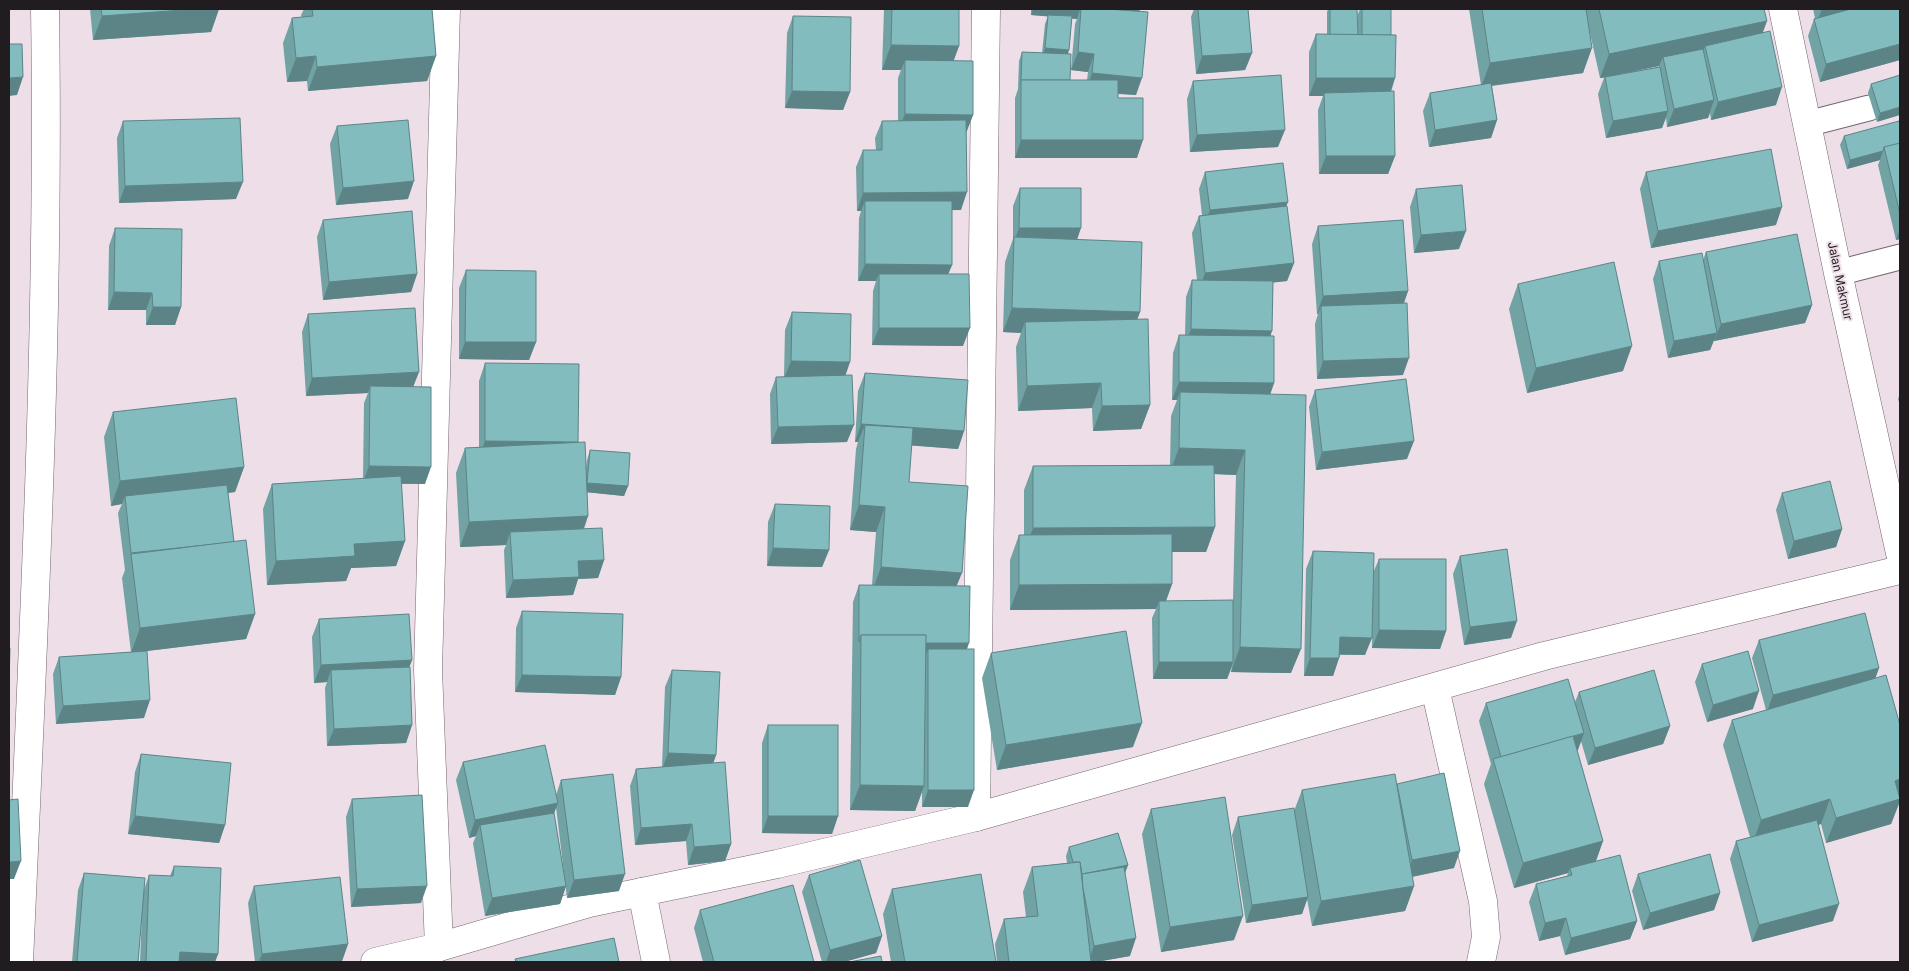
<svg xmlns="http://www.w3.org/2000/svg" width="1909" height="971" font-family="Inter,sans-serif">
	<rect width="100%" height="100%" fill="#eddee7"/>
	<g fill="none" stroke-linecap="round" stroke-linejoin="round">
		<g stroke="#74676f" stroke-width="27">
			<g id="lane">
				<path d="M1807 124 1869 108"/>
				<path d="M1838 273 1900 257"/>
			</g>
		</g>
		<g stroke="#74676f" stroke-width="29">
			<g id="street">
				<path d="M1783 9 1838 273 1900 553"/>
				<path d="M1435 688 1483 901 1486 937 1481 962"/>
				<path d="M976 817 986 9"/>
				<path d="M642 892 656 962"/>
				<path d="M439 947 428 670 446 9"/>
				<path d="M19 962C33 645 50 327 45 9"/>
				<path d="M375 962 439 947 589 903 777 864 976 817 1544 656 1900 570"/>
			</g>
		</g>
		<use href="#lane" stroke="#fff" stroke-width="25"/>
		<use href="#street" stroke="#fff" stroke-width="28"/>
	</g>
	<g fill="#71a2a4" fill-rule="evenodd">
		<path d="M90 9H219L211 32 93 40Z"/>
		<path d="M304 9H432L436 56 427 81 308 91 307 81 287 82 283 43 292 18 302 17 301 15Z"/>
		<path d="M884 9H959V46L953 61 973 115 966 133 961 210H952V265L948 274 963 346 872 345 873 291 876 281H858L859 218 861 211H857L856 167 863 150H876L875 138 882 121H898V78L901 70H882Z"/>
		<path d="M1031 9H1140L1139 11 1136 95 1118 94V98L1137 158H1015V98L1018 89 1019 61 1022 52 1042 53 1045 24 1048 16 1031 15ZM1072 18 1077 19 1075 24 1071 70 1088 72 1087 80H1070L1068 54Z"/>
		<path d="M1194 9H1248L1252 53 1245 70 1196 74 1191 17Z"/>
		<path d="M1328 9H1357L1358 35V14L1360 9H1391V35L1395 78 1391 92 1395 156 1388 174H1319L1318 110 1323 96H1309V52L1316 34 1327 35V12Z"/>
		<path d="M1469 9H1764L1767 21 1762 33 1776 105 1711 120 1710 113 1708 118 1667 127 1666 118 1662 128 1606 138 1598 94 1604 78H1600L1590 33 1583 73 1492 86 1497 120 1491 138 1429 147 1423 111 1430 93 1481 85ZM1659 66V67L1631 72Z"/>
		<path d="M1813 9H1900V60L1820 82 1808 36 1814 19 1815 18Z"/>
		<path d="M793 16 850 92 843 110 785 108 787 33Z"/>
		<path d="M1900 75 1877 122 1868 93 1871 84Z"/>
		<path d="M1193 81 1278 147 1190 152 1187 99Z"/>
		<path d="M123 121 236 199 119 203 117 138Z"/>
		<path d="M1900 125V239L1896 240 1878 165 1880 160 1847 169 1840 145 1844 136Z"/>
		<path d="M337 126 408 199 336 205 330 144Z"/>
		<path d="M1205 172 1286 206 1294 263 1287 281 1273 282 1271 336 1274 383 1270 394 1291 673 1231 672 1232 667 1227 679H1153L1152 618 1156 609 1010 610V560L1019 535H1024V490L1033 466 1170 465 1171 416 1177 400H1172L1173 353 1179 335H1185L1186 297 1192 280H1197L1192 233 1199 216 1202 215 1199 189ZM1214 474 1236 475 1233 600 1166 601 1172 584V552H1206L1215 527Z"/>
		<path d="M1646 172 1776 225 1651 248 1640 189Z"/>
		<path d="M1020 188 1077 240 1140 312 1137 319 1150 405 1141 429 1093 431 1092 408 1018 411 1016 347 1021 333 1003 332 1005 262 1013 239V206Z"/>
		<path d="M1416 189 1459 249 1414 253 1410 207Z"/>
		<path d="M323 220 417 274 411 292 323 300 317 237Z"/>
		<path d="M1318 226 1408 291 1404 303 1403 375 1317 379 1315 324 1318 314H1317L1312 244Z"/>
		<path d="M115 228 181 307 175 325H146V310H108L109 246Z"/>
		<path d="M1706 252 1812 305 1805 323 1714 341V340L1710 350 1668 358 1653 279 1659 261 1703 260Z"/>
		<path d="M466 270 536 342 529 360 459 359V288Z"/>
		<path d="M1518 284 1623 371 1527 393 1509 309Z"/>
		<path d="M792 312 845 375 847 442 771 444 770 394 776 377H784L785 330Z"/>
		<path d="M308 314 414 387 425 484H401L405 541 396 566 351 568 346 581 267 585 263 509 272 484 363 479 364 403 368 393 306 396 302 332Z"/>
		<path d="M485 363 578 443 586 468 587 460 590 450 628 486 624 496 587 492 588 516 584 529 604 560 598 578 578 579 573 595 506 598 504 550 506 545 460 547 456 473 465 448 479 447V381Z"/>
		<path d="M865 373 964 431 958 449 911 445 909 482 957 586 967 649 968 807H922V792L915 811 850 810 853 602 859 585H872L876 532 850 530 856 449 858 442H855L858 391Z"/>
		<path d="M1315 390 1407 459 1316 470 1309 407Z"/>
		<path d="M1900 393V405L1898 399Z"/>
		<path d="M113 412 244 467 235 492 228 493 234 542 255 614 246 639 137 652 144 718 56 724 53 674 59 657 131 652 122 578 125 570 118 513 122 504 111 506 104 437Z"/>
		<path d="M1782 493 1842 529 1836 547 1788 559 1776 510Z"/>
		<path d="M775 504 829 550 822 567 767 566 768 522Z"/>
		<path d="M1313 551 1373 573 1379 559 1446 631 1440 649 1372 648V624L1365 655H1340L1333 676H1304L1306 569Z"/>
		<path d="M1460 556 1511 638 1464 645 1453 574Z"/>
		<path d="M522 611 621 677 615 695 515 692 516 628Z"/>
		<path d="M319 619 412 660 409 667 412 725 406 743 327 746 325 688 327 682 314 683 312 637Z"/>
		<path d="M1759 640 1879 668 1875 678 1900 725V801L1891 824 1826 843 1821 824 1818 825 1833 921 1752 942 1730 859 1736 841 1750 837 1723 745 1732 720 1766 710 1752 658Z"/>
		<path d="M991 653 1133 747 997 770 982 678Z"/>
		<path d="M1702 664 1753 709 1707 722 1695 682Z"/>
		<path d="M672 670 716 755 713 763 731 844 725 861 688 865 686 841 635 845 630 786 636 769 662 767 665 687Z"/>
		<path d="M1579 692 1670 726 1663 744 1588 765 1581 741 1577 750 1603 841 1596 861 1637 921 1630 939 1565 955 1560 936 1539 941 1529 902 1536 884 1567 876 1568 873 1514 888 1484 784 1491 764 1479 721 1486 703 1575 702Z"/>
		<path d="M768 725 838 816 832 834 762 833V743Z"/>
		<path d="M141 754 225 825 219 843 128 834 135 772Z"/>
		<path d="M463 762 556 795 561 780 619 891 567 898 556 807 554 814 566 886 560 904 485 916 473 843 476 836 469 838 456 780Z"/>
		<path d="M1396 784 1454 868 1412 877 1414 886 1405 911 1312 926 1307 899 1302 914 1246 923 1232 835 1238 817 1294 811 1302 790Z"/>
		<path d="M352 799 421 903 351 907 346 817Z"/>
		<path d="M1151 809 1234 940 1161 952 1142 834Z"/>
		<path d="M1069 847 1128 865 1125 874 1130 956 1096 962H997L995 944 1004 919 1026 917 1023 892 1032 867 1067 863 1066 856Z"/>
		<path d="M174 866 218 954 215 962H140L142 912 138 962H72L78 890 84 873 144 890 149 875 170 876Z"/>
		<path d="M1638 874 1720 893 1714 910 1643 930 1632 891Z"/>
		<path d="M809 875 882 936 876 953 844 962H822L802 892Z"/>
		<path d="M254 886 348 944 342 961 335 962H255L248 903Z"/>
		<path d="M892 889 996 962H891L883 914Z"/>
		<path d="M700 910 814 962H703L694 928Z"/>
	</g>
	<g fill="#5c8486">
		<path d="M196 9H219L211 32 93 40 102 16Z"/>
		<path d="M1033 9H1080L1077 19 1031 15Z"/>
		<path d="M1086 9H1140L1134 26Z"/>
		<path d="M1822 9H1875L1816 24Z"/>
		<path d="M1767 21 1758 46H1705L1701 58 1663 57 1659 66 1600 78 1609 54Z"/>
		<path d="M1900 44V60L1820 82 1826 64Z"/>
		<path d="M891 45 959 46 950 71 905 60 901 70H882Z"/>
		<path d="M1045 48 1069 50 1066 60 1042 57Z"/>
		<path d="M1592 48 1583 73 1481 87 1490 63Z"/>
		<path d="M1078 52 1094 54 1088 72 1071 70Z"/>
		<path d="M1252 53 1245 70 1196 74 1202 56Z"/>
		<path d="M316 56 307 81 287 82 296 58Z"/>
		<path d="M436 56 427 81 308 91 317 67Z"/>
		<path d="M1092 73 1142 78 1136 95 1086 91Z"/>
		<path d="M23 77 17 95 9 96V78Z"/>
		<path d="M1316 78H1395L1389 96 1324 93 1323 96H1309Z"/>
		<path d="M1782 87 1776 105 1711 120 1718 102Z"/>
		<path d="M792 91 850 92 843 110 785 108Z"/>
		<path d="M1714 100 1708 118 1667 127 1674 109Z"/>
		<path d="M1900 107V115L1877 122 1880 113Z"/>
		<path d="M1668 111 1662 128 1606 138 1613 121Z"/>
		<path d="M905 114 973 115 966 133 898 131Z"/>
		<path d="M1497 120 1491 138 1429 147 1435 130Z"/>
		<path d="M1285 130 1278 147 1190 152 1197 135Z"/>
		<path d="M1021 140H1143L1137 158H1015Z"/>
		<path d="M1883 151 1880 160 1847 169 1850 160Z"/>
		<path d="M1326 156H1395L1388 174H1319Z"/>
		<path d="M414 181 408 199 336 205 343 188Z"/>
		<path d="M243 182 236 199 119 203 125 186Z"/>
		<path d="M967 192 961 210 865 211V201L861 211H857L863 193Z"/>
		<path d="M1288 202 1281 219 1203 228 1210 210Z"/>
		<path d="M1782 207 1776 225 1651 248 1658 231Z"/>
		<path d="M1019 228H1081L1075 246 1013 245Z"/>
		<path d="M1900 228V239L1896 240Z"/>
		<path d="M1466 231 1459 249 1414 253 1421 235Z"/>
		<path d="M1294 263 1287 281 1199 291 1205 273Z"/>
		<path d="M865 264 952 265 945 282 879 274 876 281H858Z"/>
		<path d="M417 274 411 292 323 300 329 282Z"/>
		<path d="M1408 291 1402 308 1321 306 1318 314H1317L1323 296Z"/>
		<path d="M114 292 152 293 146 310H108Z"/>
		<path d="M1812 305 1805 323 1714 341 1721 324Z"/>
		<path d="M153 307H181L175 325H146Z"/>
		<path d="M1012 308 1140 312 1131 337 1025 322 1021 333 1003 332Z"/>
		<path d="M879 328H970L963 346 872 345Z"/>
		<path d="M1191 329 1272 331 1266 348 1185 346Z"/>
		<path d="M1717 333 1710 350 1668 358 1674 341Z"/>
		<path d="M465 342H536L529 360 459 359Z"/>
		<path d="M1632 346 1623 371 1527 393 1536 368Z"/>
		<path d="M1409 358 1403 375 1317 379 1323 361Z"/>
		<path d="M791 361 850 362 844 380 784 379Z"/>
		<path d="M419 372 412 390 370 386 368 393 306 396 312 378Z"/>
		<path d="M1179 382 1274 383 1268 401 1180 392 1177 400H1172Z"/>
		<path d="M1101 383 1092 408 1018 411 1027 386Z"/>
		<path d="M1150 405 1141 429 1093 431 1102 406Z"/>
		<path d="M861 424 964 431 958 449 864 442 865 425 858 442H855Z"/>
		<path d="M854 425 847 442 771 444 778 427Z"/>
		<path d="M485 441 578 442 572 459H479Z"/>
		<path d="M1414 441 1407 459 1316 470 1322 452Z"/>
		<path d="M1179 448 1245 450 1236 475 1170 472Z"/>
		<path d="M369 466 431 467 425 484 363 483Z"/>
		<path d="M244 467 235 492 126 504 125 496 122 504 111 506 120 481Z"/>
		<path d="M587 483 628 486 624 496 584 492Z"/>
		<path d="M859 505 885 507 876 532 850 530Z"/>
		<path d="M588 516 579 541 510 532 506 545 460 547 469 522Z"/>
		<path d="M1215 527 1206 552H1024L1033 528Z"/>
		<path d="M1842 529 1836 547 1788 559 1794 541Z"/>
		<path d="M405 541 396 566 351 568 346 581 267 585 276 561 354 544Z"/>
		<path d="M773 548 829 550 822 567 767 566Z"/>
		<path d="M604 560 598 578 578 579 573 595 506 598 513 580 578 561Z"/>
		<path d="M881 567 962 573 952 597 872 592Z"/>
		<path d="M1172 584 1163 609 1159 601 1156 609 1010 610 1019 585Z"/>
		<path d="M255 614 246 639 131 653 140 628Z"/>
		<path d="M1517 621 1511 638 1464 645 1470 627Z"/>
		<path d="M1379 630 1446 631 1440 649 1372 648Z"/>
		<path d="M1340 637 1372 638 1365 655 1334 654Z"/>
		<path d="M861 642 969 643 963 661 928 649 924 660Z"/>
		<path d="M1240 647 1301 649 1291 673 1231 672Z"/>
		<path d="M1310 658H1339L1333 676H1304Z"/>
		<path d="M412 660 405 678 331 670 327 682 314 683 321 665Z"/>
		<path d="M1159 662H1233L1227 679H1153Z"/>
		<path d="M1879 668 1873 685 1767 712 1773 695Z"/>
		<path d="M522 675 621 677 615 695 515 692Z"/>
		<path d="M1759 691 1753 709 1707 722 1713 705Z"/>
		<path d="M150 700 144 718 56 724 63 706Z"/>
		<path d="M1142 723 1133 747 997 770 1006 745Z"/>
		<path d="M412 725 406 743 327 746 334 729Z"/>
		<path d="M1670 726 1663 744 1588 765 1595 748Z"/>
		<path d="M1584 733 1578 750 1497 773 1501 757Z"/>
		<path d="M668 753 716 755 710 773 662 770Z"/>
		<path d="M1900 779V801L1891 824 1826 843 1836 818 1895 781Z"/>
		<path d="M860 785 924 786 915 811 850 810Z"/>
		<path d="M928 790H974L968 807H922Z"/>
		<path d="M1830 799 1821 824 1752 845 1761 820Z"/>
		<path d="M558 803 551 821 480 825 476 836 469 838 475 820Z"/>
		<path d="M135 816 225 825 219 843 128 834Z"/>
		<path d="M768 816H838L832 834 762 833Z"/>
		<path d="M692 824 686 841 635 845 641 828Z"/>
		<path d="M1603 841 1594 866 1570 868 1568 873 1514 888 1523 863Z"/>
		<path d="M731 844 725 861 688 865 694 847Z"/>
		<path d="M1460 851 1454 868 1406 878 1412 860Z"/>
		<path d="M21 861 14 879H9V862Z"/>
		<path d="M1128 865 1124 874 1081 878Z"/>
		<path d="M625 874 619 891 567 898 574 880Z"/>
		<path d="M427 886 421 903 351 907 357 889Z"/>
		<path d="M566 886 560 904 485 916 492 898Z"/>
		<path d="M1414 886 1405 911 1312 926 1321 901Z"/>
		<path d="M1720 893 1714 910 1643 930 1650 913Z"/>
		<path d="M1308 897 1302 914 1246 923 1252 905Z"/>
		<path d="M1839 904 1833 921 1752 942 1759 925Z"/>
		<path d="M1243 916 1234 940 1161 952 1170 927Z"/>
		<path d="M1566 918 1560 936 1539 941 1545 923Z"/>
		<path d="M1637 921 1630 939 1565 955 1571 938Z"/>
		<path d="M882 936 876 953 844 962H826L830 950Z"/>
		<path d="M1136 938 1130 956 1096 962H1088L1094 946Z"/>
		<path d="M348 944 342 961 335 962H259L262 954Z"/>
		<path d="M180 952 218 954 215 962H176Z"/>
	</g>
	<g fill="#83bcbf" stroke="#5c8486">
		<path d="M101 9H196L102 16Z"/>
		<path d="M312 9H432L436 56 317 67 316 56 296 58 292 18 313 16Z"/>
		<path d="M892 9H959V46L891 45Z"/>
		<path d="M1081 9H1107L1148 12 1142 78 1092 73 1094 54 1078 52Z"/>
		<path d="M1198 9H1248L1252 53 1202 56Z"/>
		<path d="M1330 9H1357L1358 35H1330Z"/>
		<rect x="1362" y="9" width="29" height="26"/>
		<path d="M1482 9H1586L1592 48 1490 63Z"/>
		<path d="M1599 9H1764L1767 21 1609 54Z"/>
		<path d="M1851 9H1900V44L1826 64 1814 19Z"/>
		<path d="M1048 15 1072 16 1069 50 1045 48Z"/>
		<path d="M793 16 851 17 850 92 792 91Z"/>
		<path d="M1770 31 1782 87 1718 102 1705 46Z"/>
		<path d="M1316 34 1396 35 1395 78H1316Z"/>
		<path d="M9 44H22L23 77 9 78Z"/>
		<path d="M1703 49 1714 100 1674 109 1663 57Z"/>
		<path d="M1022 52 1071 54 1070 80H1021Z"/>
		<path d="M905 60 973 61V115L905 114Z"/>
		<path d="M1660 67 1668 111 1613 121 1605 77Z"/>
		<path d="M1281 75 1285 130 1197 135 1193 81Z"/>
		<path d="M1900 75V107L1880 113 1871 84Z"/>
		<path d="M1021 80H1118V98H1143V140H1021Z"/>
		<path d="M1491 83 1497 120 1435 130 1430 93Z"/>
		<path d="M1394 91 1395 156H1326L1324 93Z"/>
		<path d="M240 118 243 182 125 186 123 121Z"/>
		<path d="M408 120 414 181 343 188 337 126Z"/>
		<path d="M966 120 967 192 863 193V150H882V121Z"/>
		<path d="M1899 121 1900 125V144L1884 147 1883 151 1850 160 1844 136Z"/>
		<path d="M1900 143V214L1884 147Z"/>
		<path d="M1771 149 1782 207 1658 231 1646 172Z"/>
		<path d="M1283 163 1288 202 1210 210 1205 172Z"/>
		<path d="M1462 185 1466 231 1421 235 1416 189Z"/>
		<path d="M1020 188H1081V228H1019Z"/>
		<path d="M865 201H952V265L865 264Z"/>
		<path d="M1287 206 1294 263 1205 273 1199 216Z"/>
		<path d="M412 211 417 274 329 282 323 220Z"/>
		<path d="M1403 220 1408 291 1323 296 1318 226Z"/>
		<path d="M115 228 182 229 181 307H153L152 293 114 292Z"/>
		<path d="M1797 234 1812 305 1721 324 1706 252Z"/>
		<path d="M1014 237 1142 242 1140 312 1012 308Z"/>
		<path d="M1702 253 1717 333 1674 341 1659 261Z"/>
		<path d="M1614 262 1632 346 1536 368 1518 284Z"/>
		<path d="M466 270 536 271V342H465Z"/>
		<path d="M879 274H969L970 328H879Z"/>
		<path d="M1192 280 1273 281 1272 331 1191 329Z"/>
		<path d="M1407 303 1409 358 1323 361 1321 306Z"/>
		<path d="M415 308 419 372 312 378 308 314Z"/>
		<path d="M792 312 851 314 850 362 791 361Z"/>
		<path d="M1148 319 1150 405 1102 406 1101 383 1027 386 1025 322Z"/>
		<path d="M1179 335 1274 336V383L1179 382Z"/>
		<path d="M485 363 579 364 578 442 485 441Z"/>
		<path d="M865 373 968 380 964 431 861 424Z"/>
		<path d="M852 375 854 425 778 427 776 377Z"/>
		<path d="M1406 379 1414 441 1322 452 1315 390Z"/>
		<path d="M370 386 431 387V467L369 466Z"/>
		<path d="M1180 392 1306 395 1301 649 1240 647 1245 450 1179 448Z"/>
		<path d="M236 398 244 467 120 481 113 412Z"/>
		<path d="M865 425 913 428 909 482 968 486 962 573 881 567 885 507 859 505Z"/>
		<path d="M585 442 588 516 469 522 465 448Z"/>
		<path d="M590 450 630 453 628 486 587 483Z"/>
		<path d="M1214 465 1215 527 1033 528V466Z"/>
		<path d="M401 476 405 541 354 544 355 556 276 561 272 484Z"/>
		<path d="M1830 481 1842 529 1794 541 1782 493Z"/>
		<path d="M227 485 234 542 131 553 125 496Z"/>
		<path d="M775 504 830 506 829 550 773 548Z"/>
		<path d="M602 528 604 560 578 561 579 577 513 580 510 532Z"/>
		<path d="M1172 534V584L1019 585V535Z"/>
		<path d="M246 540 255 614 140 628 131 554Z"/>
		<path d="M1507 549 1517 621 1470 627 1460 556Z"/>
		<path d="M1313 551 1374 553 1372 638 1340 637 1339 658H1310Z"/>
		<path d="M1379 559H1446V631L1379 630Z"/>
		<path d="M859 585 970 586 969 643H925L926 635H861L859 642Z"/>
		<path d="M1233 600V662H1159V601Z"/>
		<path d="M522 611 623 614 621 677 522 675Z"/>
		<path d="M1865 613 1879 668 1773 695 1759 640Z"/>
		<path d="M409 614 412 660 321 665 319 619Z"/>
		<path d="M1126 631 1142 723 1006 745 991 653Z"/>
		<path d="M861 635H926L924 786 860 785Z"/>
		<path d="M9 648H10L9 686Z"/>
		<rect x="928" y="649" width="46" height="141"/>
		<path d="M147 651 150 700 63 706 59 657Z"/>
		<path d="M1748 651 1759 691 1713 705 1702 664Z"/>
		<path d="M410 667 412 725 334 729 331 670Z"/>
		<path d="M672 670 720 672 716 755 668 753Z"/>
		<path d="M1654 670 1670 726 1595 748 1579 692Z"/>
		<path d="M1886 675 1900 725V779L1895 781 1900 799 1836 818 1830 799 1761 820 1732 720Z"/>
		<path d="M1568 679 1584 733 1501 757 1486 703Z"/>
		<rect x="768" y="725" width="70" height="91"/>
		<path d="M1573 736 1603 841 1523 863 1493 759Z"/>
		<path d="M545 745 558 803 475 820 463 762Z"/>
		<path d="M141 754 231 763 225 825 135 816Z"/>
		<path d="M725 762 731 844 694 847 692 824 641 828 636 769Z"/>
		<path d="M1444 773 1460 851 1412 860 1397 784Z"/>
		<path d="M613 774 625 874 574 880 561 780Z"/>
		<path d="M1395 774 1414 886 1321 901 1302 790Z"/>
		<path d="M422 795 427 886 357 889 352 799Z"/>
		<path d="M1225 797 1243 916 1170 927 1151 809Z"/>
		<path d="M18 799 21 861 9 862V800Z"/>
		<path d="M1294 808 1308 897 1252 905 1238 817Z"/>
		<path d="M554 813 566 886 492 898 480 825Z"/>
		<path d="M1817 820 1839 904 1759 925 1736 841Z"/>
		<path d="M1118 833 1128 865 1082 874 1080 862H1073L1069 847Z"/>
		<path d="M1710 854 1720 893 1650 913 1638 874Z"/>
		<path d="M1620 855 1637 921 1571 938 1566 918 1545 923 1536 884 1572 875 1570 868Z"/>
		<path d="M860 860 882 936 830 950 809 875Z"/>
		<path d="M1080 862 1091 962H1009L1004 919 1038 916 1032 867Z"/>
		<path d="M174 866 221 868 218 954 180 952 179 962H146L149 875 173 876Z"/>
		<path d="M1124 867 1136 938 1094 946 1083 888 1082 874Z"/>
		<path d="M84 873 145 878 138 962H77Z"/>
		<path d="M981 874 996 962H905L892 889Z"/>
		<path d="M340 877 348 944 262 954 254 886Z"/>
		<path d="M793 885 814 962H714L700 910Z"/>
		<path d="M614 938 619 962H516L515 959Z"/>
		<path d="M881 956 882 962H849Z"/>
	</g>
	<g text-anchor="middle" stroke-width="4" stroke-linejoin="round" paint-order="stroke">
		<g font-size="12" fill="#211c1f" stroke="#eddee7">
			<text transform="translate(1840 281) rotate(78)" y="4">Jalan Makmur</text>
		</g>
	</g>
	<rect width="1909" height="971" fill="none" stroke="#211c1f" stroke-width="20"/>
</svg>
